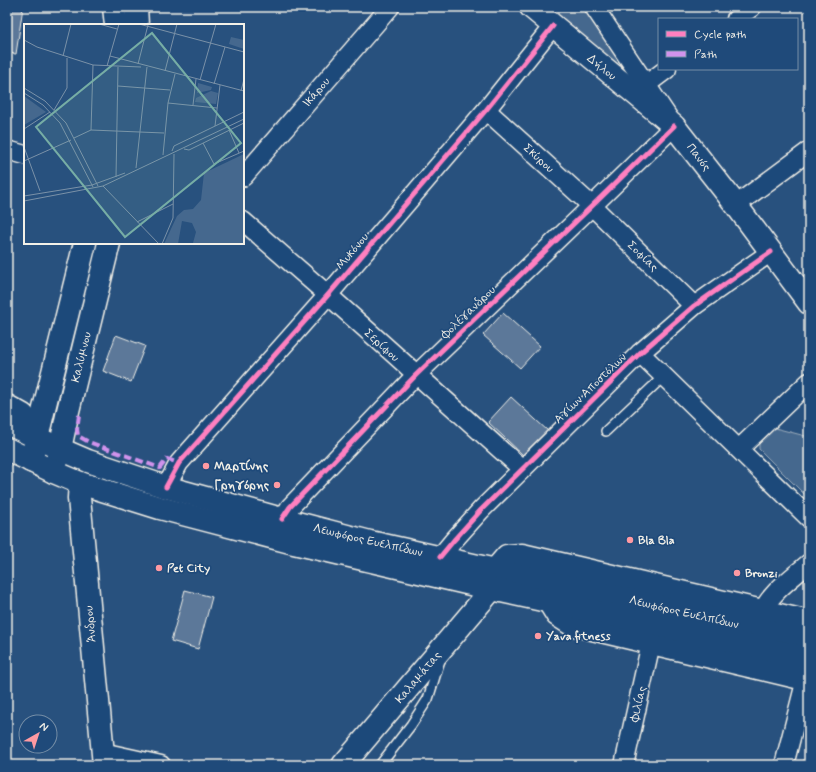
<svg xmlns="http://www.w3.org/2000/svg" width="816" height="772" font-family="Mynerve,sans-serif">
	<rect width="100%" height="100%" fill="#28517e"/>
	<filter id="ink" filterUnits="userSpaceOnUse"><feTurbulence type="fractalNoise" baseFrequency=".025" numOctaves="2"/><feDisplacementMap in="SourceGraphic" scale="8" xChannelSelector="R" yChannelSelector="G"/><feConvolveMatrix kernelMatrix="1 2 1 2 8 2 1 2 1" color-interpolation-filters="sRGB"/></filter>
	<g filter="url(#ink)">
		<g fill="#45688e" stroke="#9cacbb">
			<path d="M543 7H588L631 75 624 72 607 56 572 26Z"/>
			<path d="M775 428 809 437V499L759 449V444Z"/>
		</g>
		<g fill="#5b7899" stroke="#f4f1e8">
			<path d="M7 7H23L16 54 7 53Z"/>
			<path d="M503 313 540 346 520 368 483 335Z"/>
			<path d="M116 335 145 346 131 382 103 371Z"/>
			<path d="M511 397 548 431 524 456 488 422Z"/>
			<path d="M185 590 212 597 198 649 171 641Z"/>
		</g>
		<g fill="none" stroke-linecap="round" stroke-linejoin="round">
			<g stroke="#f4f1e8" stroke-width="12">
				<g id="service">
					<path d="M606 431 664 376"/>
					<path d="M380 765 411 725 428 699 440 660"/>
				</g>
			</g>
			<g stroke="#f4f1e8" stroke-width="21">
				<g id="minor">
					<path d="M736 19 752 7"/>
					<path d="M647 84 667 69"/>
					<path d="M486 110 592 206 694 306"/>
					<path d="M7 150 25 155"/>
					<path d="M243 177 390 7"/>
					<path d="M736 205 809 151"/>
					<path d="M243 221 328 295 522 469"/>
					<path d="M640 353 809 518"/>
					<path d="M739 449 809 382"/>
					<path d="M166 487 179 463 328 295 486 110 553 26"/>
					<path d="M282 519 290 507 416 375 592 206 674 126 594 7"/>
					<path d="M440 557 454 540 481 510 640 353 694 306 771 252"/>
					<path d="M762 612C772 591 792 578 809 563"/>
					<path d="M102 752 161 765"/>
					<path d="M624 765 651 643"/>
					<path d="M784 765 806 679"/>
				</g>
			</g>
			<g stroke="#f4f1e8" stroke-width="25">
				<g id="tertiary">
					<path d="M531 7 674 126 736 205 809 303"/>
					<path d="M7 406 23 415 37 438"/>
					<path d="M80 483 79 498 104 765"/>
					<path d="M495 570 507 556 522 555 809 622"/>
					<path d="M549 602 557 615 571 624 809 680"/>
					<path d="M343 765 492 589"/>
				</g>
			</g>
			<g stroke="#f4f1e8" stroke-width="25">
				<g id="secondary">
					<path d="M114 7 116 25"/>
					<path d="M136 7 137 25"/>
					<path d="M31 461 85 243"/>
					<path d="M54 472 60 449 68 411 109 243"/>
				</g>
			</g>
			<g stroke="#f4f1e8" stroke-width="25">
				<g id="primary">
					<path d="M7 423 60 449 88 461 166 487 282 519 370 542 809 640"/>
					<path d="M7 449 54 472 80 483 160 508 294 543 492 589 809 658"/>
				</g>
			</g>
			<use href="#service" stroke="#1f4a7a" stroke-width="9"/>
			<use href="#minor" stroke="#1f4a7a" stroke-width="18"/>
			<use href="#tertiary" stroke="#1f4a7a" stroke-width="22"/>
			<use href="#secondary" stroke="#1f4a7a" stroke-width="22"/>
			<use href="#primary" stroke="#1f4a7a" stroke-width="22"/>
			<path stroke="#d193ec" stroke-width="4" stroke-dasharray="8 4" stroke-linecap="butt" d="M79 415 77 429 78 436 89 442 160 468 167 459 179 463"/>
			<g stroke="#1f4a7a" stroke-width="8">
				<g id="cycleway">
					<path d="M166 487 179 463 328 295 486 110 553 26"/>
					<path d="M282 519 290 507 416 375 592 206 674 126"/>
					<path d="M440 557 454 540 481 510 640 353 694 306 771 252"/>
				</g>
			</g>
			<use href="#cycleway" stroke="#ff80c0" stroke-width="5"/>
		</g>
	</g>
	<g fill="#ff9aa2" stroke="#1f4a7a" stroke-width="1.5">
		<circle cx="206" cy="466" r="4"/>
		<circle cx="277" cy="485" r="4"/>
		<circle cx="630" cy="540" r="4"/>
		<circle cx="159" cy="568" r="4"/>
		<circle cx="737" cy="573" r="4"/>
		<circle cx="538" cy="636" r="4"/>
	</g>
	<g text-anchor="middle" stroke-width="3.5" stroke-linejoin="round" paint-order="stroke">
		<g font-size="12" fill="#f4f1e8" stroke="#1f4a7a">
			<text transform="translate(602 67) rotate(39)" y="4">Δήλου</text>
			<text transform="translate(316 92) rotate(-49)" y="4">Ικάρου</text>
			<text transform="translate(699 157) rotate(52)" y="4">Πανός</text>
			<text transform="translate(539 158) rotate(42)" y="4">Σκύρου</text>
			<text transform="translate(352 251) rotate(-50)" y="4">Μυκόνου</text>
			<text transform="translate(643 256) rotate(44)" y="4">Σοφίας</text>
			<text transform="translate(468 312) rotate(-44)" y="4">Φολέγανδρου</text>
			<text transform="translate(382 345) rotate(42)" y="4">Σερίφου</text>
			<text transform="translate(81 357) rotate(-76)" y="4">Καλύμνου</text>
			<text transform="translate(590 388) rotate(-44)" y="4">Αγίων Αποστόλων</text>
			<text transform="translate(368 540) rotate(13)" y="4">Λεωφόρος Ευελπίδων</text>
			<text transform="translate(684 612) rotate(13)" y="4">Λεωφόρος Ευελπίδων</text>
			<text transform="translate(90 624) rotate(-95)" y="4">Άνδρου</text>
			<text transform="translate(418 677) rotate(-50)" y="4">Καλαμάτας</text>
			<text transform="translate(638 704) rotate(-77)" y="4">Φιλίας</text>
		</g>
		<g font-size="12" font-weight="bold" fill="#f4f1e8" stroke="#1f4a7a" text-anchor="start">
			<text x="214" y="470">Μαρτίνης</text>
			<text x="269" y="489" text-anchor="end">Γρηγόρης</text>
			<text x="638" y="544">Bla Bla</text>
			<text x="167" y="572">Pet City</text>
			<text x="745" y="577">Bronzi</text>
			<text x="546" y="640">Yava fitness</text>
		</g>
	</g>
	<g transform="translate(24 24)">
		<rect width="220" height="220" fill="#28517e"/>
		<path d="M207 13 220 16V25L205 20ZM174 59 188 63 187 66 173 69ZM187 67 194 69 192 80 171 78 172 74ZM0 72 22 88 0 101ZM220 130V220L169 219 172 208 168 199 158 197 154 220H140L153 192 160 186 169 185 177 176 180 149Z" fill="#45688e"/>
		<path fill="none" stroke="#7a91a8" stroke-width="1" d="M75 0 93 5M115 0 220 28M0 16 13 23 69 41 117 43M39 32 47 0M86 32 220 67M114 40 124 1M83 42 95 0M141 47 153 0M176 56 192 0M190 60 201 23M94 62 146 66M0 64 21 77 42 99 74 162M217 67 220 55M0 69 19 81 36 99 69 163M144 79 193 84M169 81 172 55M30 86 43 64V34M191 102 196 61M0 105 26 88M67 106 69 41M205 106 215 129M50 114 67 106 140 109M179 119 190 140 220 127M0 123 16 167M160 125 165 126 220 99M148 127 150 122 220 88M139 131 144 79 151 50M0 137 47 116M112 144 123 43M92 153 94 43M79 162 135 220M0 172 68 161 101 149M0 177 79 162 220 95M113 198 149 180M138 220 149 194 150 130"/>
		<path fill="#76ada5" fill-opacity="0.15" stroke="#76ada5" stroke-width="2" d="M128 9 217 119 101 213 12 103Z"/>
		<rect width="220" height="220" fill="none" stroke="#f4f1e8" stroke-width="2"/>
	</g>
	<rect width="816" height="772" fill="none" stroke="#1f4a7a" stroke-width="24"/>
	<rect x="12" y="12" width="792" height="748" fill="none" stroke="#f4f1e8" stroke-width="1.5" filter="url(#ink)"/>
	<rect x="658" y="18" width="140" height="52" fill="#1f4a7a" stroke="#748da6"/>
	<rect x="666" y="31" width="20" height="6" fill="#ff80c0" stroke="#748da6"/>
	<text x="694" y="38" font-size="12" fill="#f4f1e8">Cycle path</text>
	<rect x="666" y="51" width="20" height="6" fill="#d193ec" stroke="#748da6"/>
	<text x="694" y="58" font-size="12" fill="#f4f1e8">Path</text>
	<g transform="translate(38 734) rotate(39)"><circle r="19" fill="#1f4a7a" stroke="#748da6"/>
	<path d="M0-3L7 15L0 10L-7 15Z" fill="#ff9aa2"/>
	<text y="-6" font-size="11" font-weight="bold" text-anchor="middle" fill="#f4f1e8">N</text>
	</g>
</svg>
